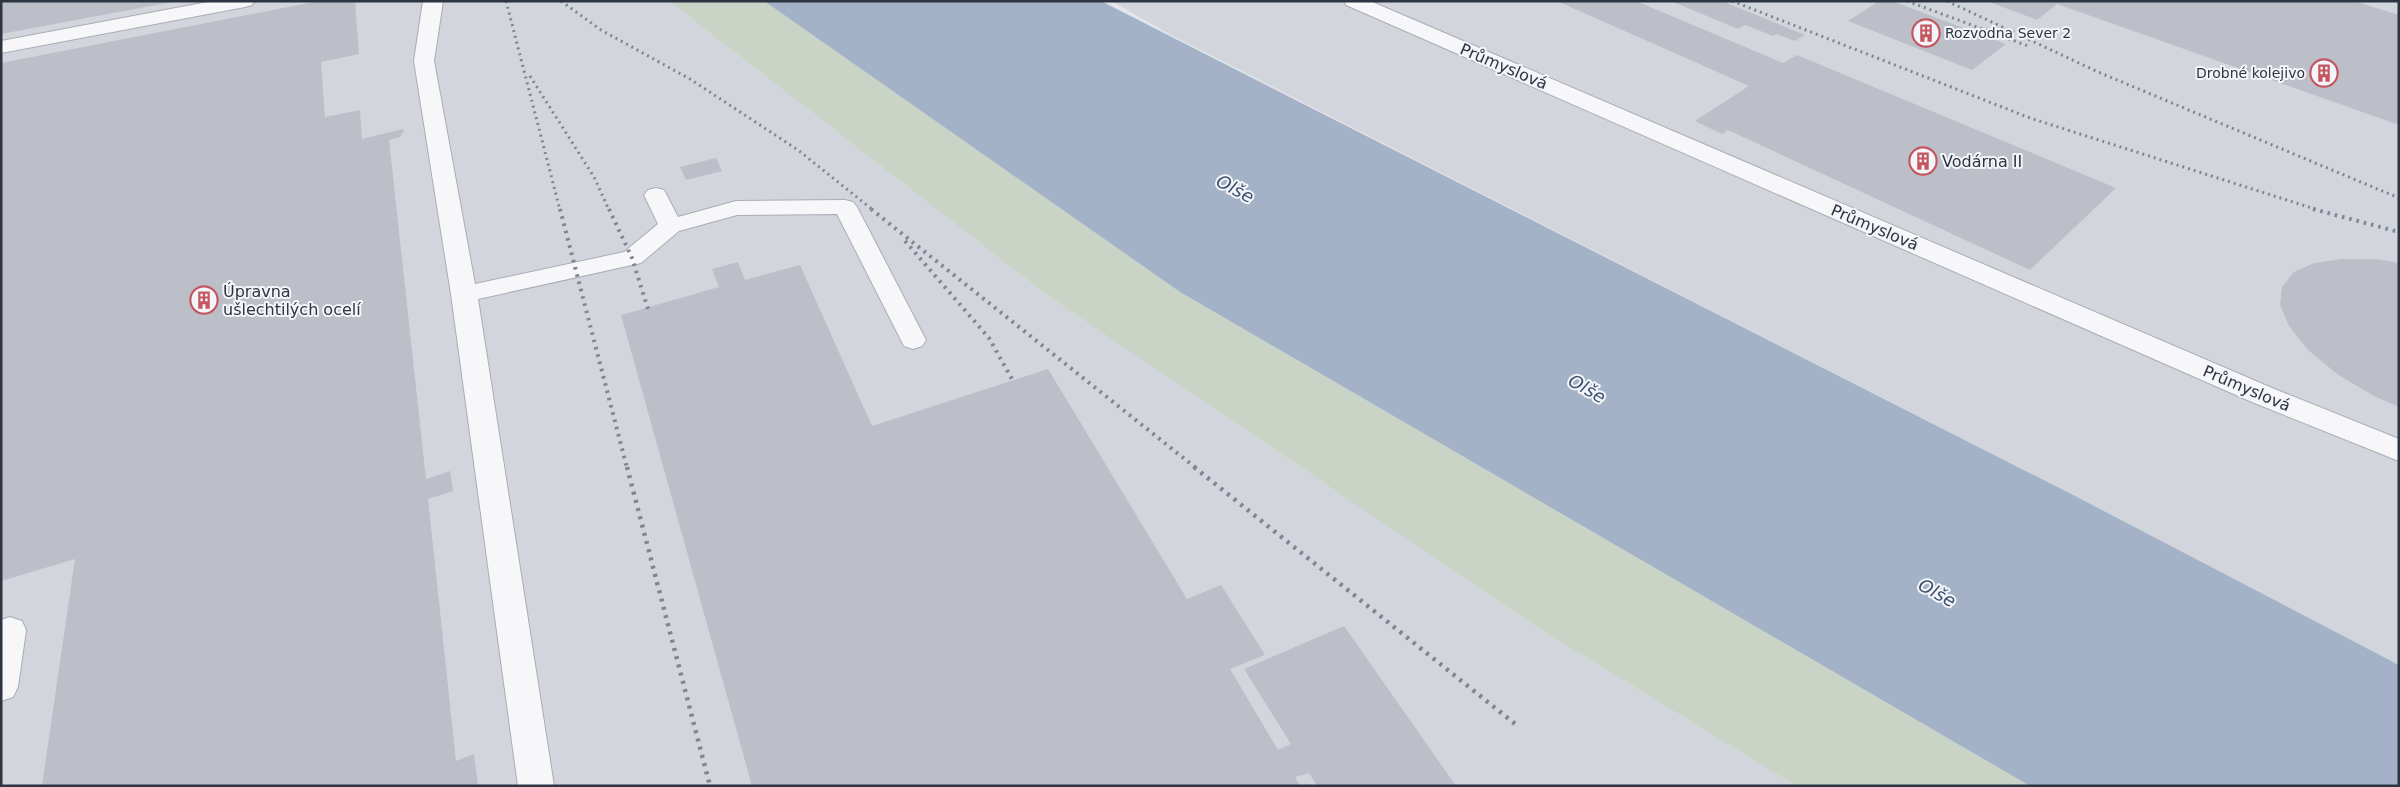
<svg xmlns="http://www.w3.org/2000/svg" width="2400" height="787" font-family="'DejaVu Sans',sans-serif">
	<rect width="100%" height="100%" fill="#e4e6eb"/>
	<g fill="#d2d5dc">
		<path d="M1 1H669L1048 296 1538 628 1796 786H1Z"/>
		<path d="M1112 1H2399V665L2079 498 1167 33Z"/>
	</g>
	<path fill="#c9d4c6" d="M669 1H764L1180 292 2030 786H1796L1538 628 1048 296Z"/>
	<path fill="#a3b2c7" d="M764 1H1101L2079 498 2399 665V786H2030L1180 292Z"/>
	<g fill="#bcbfc7">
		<path d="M1 1H172V2L1 34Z"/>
		<path d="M319 1H355L359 54 321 62 325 117 360 110 362 139 403 129 404 131 400 137 389 140 426 479 450 471 453 491 428 499 456 761 474 754 478 786H42L75 559 1 581V63Z"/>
		<path d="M1557 1H1636L1783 63 1797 55 2116 188 2030 270 1728 130 1722 134 1695 121 1749 86Z"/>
		<path d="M1671 1H1722L1805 35 1795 41 1777 34 1773 36 1745 25 1738 29Z"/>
		<path d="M1879 1H1892L2006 44 1972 70 1848 21Z"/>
		<path d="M1987 1H2354L2399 15V125L2057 4 2037 20Z"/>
		<path d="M716 158 722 171 686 180 680 167Z"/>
		<path d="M2342 259H2376L2399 263V407L2374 396 2337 374 2308 350 2289 326 2280 305 2282 287 2294 272 2314 263Z"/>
		<path d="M738 262 745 280 800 265 872 426 1048 369 1187 599 1221 585 1265 655 1230 669 1278 750 1291 744 1244 669 1344 626 1456 786H1317L1309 773 1295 777 1300 786H752L621 315 719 287 712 269Z"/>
	</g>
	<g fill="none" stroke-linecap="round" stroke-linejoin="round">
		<g stroke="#a9adb5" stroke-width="2">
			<g id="minor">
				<path d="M213 1H254L252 5 245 7 1 53V41Z"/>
				<path d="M423 1H443L434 61 475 284 624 252 658 224 644 195 648 190 656 188 664 190 678 217 736 201 845 200 853 202 857 207 926 340 922 346 913 349 904 346 837 214 737 215 679 231 641 263 478 299 554 786H518L451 294 414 61Z"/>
				<path d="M1344 1H1370L2272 388 2399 439V461L2252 402 1346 5Z"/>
				<path d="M10 617 22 621 26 630 18 687 13 697 1 701V620Z"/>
			</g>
		</g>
		<use href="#minor" fill="#f7f7f9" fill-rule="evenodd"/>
		<g stroke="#7f8593" stroke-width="3" stroke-dasharray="2 4" stroke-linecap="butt">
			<path d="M506 1 560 210"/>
			<path d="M561 1 601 30 690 79 798 150 873 210"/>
			<path d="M1732 1 2030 118 2318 210"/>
			<path d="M1907 1 2028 46"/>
			<path d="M1947 1 2098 72 2399 198"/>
			<path d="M530 76 594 177 609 210"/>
		</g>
		<g stroke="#7f8593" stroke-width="4" stroke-dasharray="2.5 5" stroke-linecap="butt">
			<path d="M560 209 627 468"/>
			<path d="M609 209 632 258 648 309"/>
			<path d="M871 209 1196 468"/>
			<path d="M2313 209 2399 232"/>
			<path d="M905 241 989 338 1013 381"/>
		</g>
		<g stroke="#7f8593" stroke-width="4.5" stroke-dasharray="3 5.5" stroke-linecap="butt">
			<path d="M627 467 710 786"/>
			<path d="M1194 467 1519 727"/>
		</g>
	</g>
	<defs>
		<g id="building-ring" transform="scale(1.4375)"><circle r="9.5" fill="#f4f5f8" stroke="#c35660" stroke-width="1.5"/><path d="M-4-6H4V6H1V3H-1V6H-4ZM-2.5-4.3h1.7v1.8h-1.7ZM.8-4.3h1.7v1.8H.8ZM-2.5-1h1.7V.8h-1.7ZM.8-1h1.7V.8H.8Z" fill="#c35660"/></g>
	</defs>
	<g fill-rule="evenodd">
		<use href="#building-ring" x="1926" y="33"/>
		<use href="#building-ring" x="2324" y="73"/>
		<use href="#building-ring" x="1923" y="161"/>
		<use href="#building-ring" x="204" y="300"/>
	</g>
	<g text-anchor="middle" stroke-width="4" stroke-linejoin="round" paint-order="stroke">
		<g font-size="14" fill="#2d3442" stroke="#f4f5f8" text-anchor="start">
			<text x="1945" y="38">Rozvodna Sever 2</text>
			<text x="2305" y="78" text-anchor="end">Drobné kolejivo</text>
		</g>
		<g font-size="16" fill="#2d3442" stroke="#f4f5f8">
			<text transform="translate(1504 66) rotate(23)" y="6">Průmyslová</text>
			<text transform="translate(1875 227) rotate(23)" y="6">Průmyslová</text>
			<text transform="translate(2247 388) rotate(23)" y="6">Průmyslová</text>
		</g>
		<g font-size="16" fill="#2d3442" stroke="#f4f5f8" text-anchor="start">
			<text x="1942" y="167">Vodárna II</text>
			<text x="223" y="297">Úpravna<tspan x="223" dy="18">ušlechtilých ocelí</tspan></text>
		</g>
		<g font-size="18" font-style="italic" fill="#3b5072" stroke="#f4f5f8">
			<text transform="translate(1235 189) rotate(28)" y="6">Olše</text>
			<text transform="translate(1587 389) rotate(30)" y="6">Olše</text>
			<text transform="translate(1937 593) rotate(29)" y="6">Olše</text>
		</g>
	</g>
	<rect width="2400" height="787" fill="none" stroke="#2d3442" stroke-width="5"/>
</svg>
